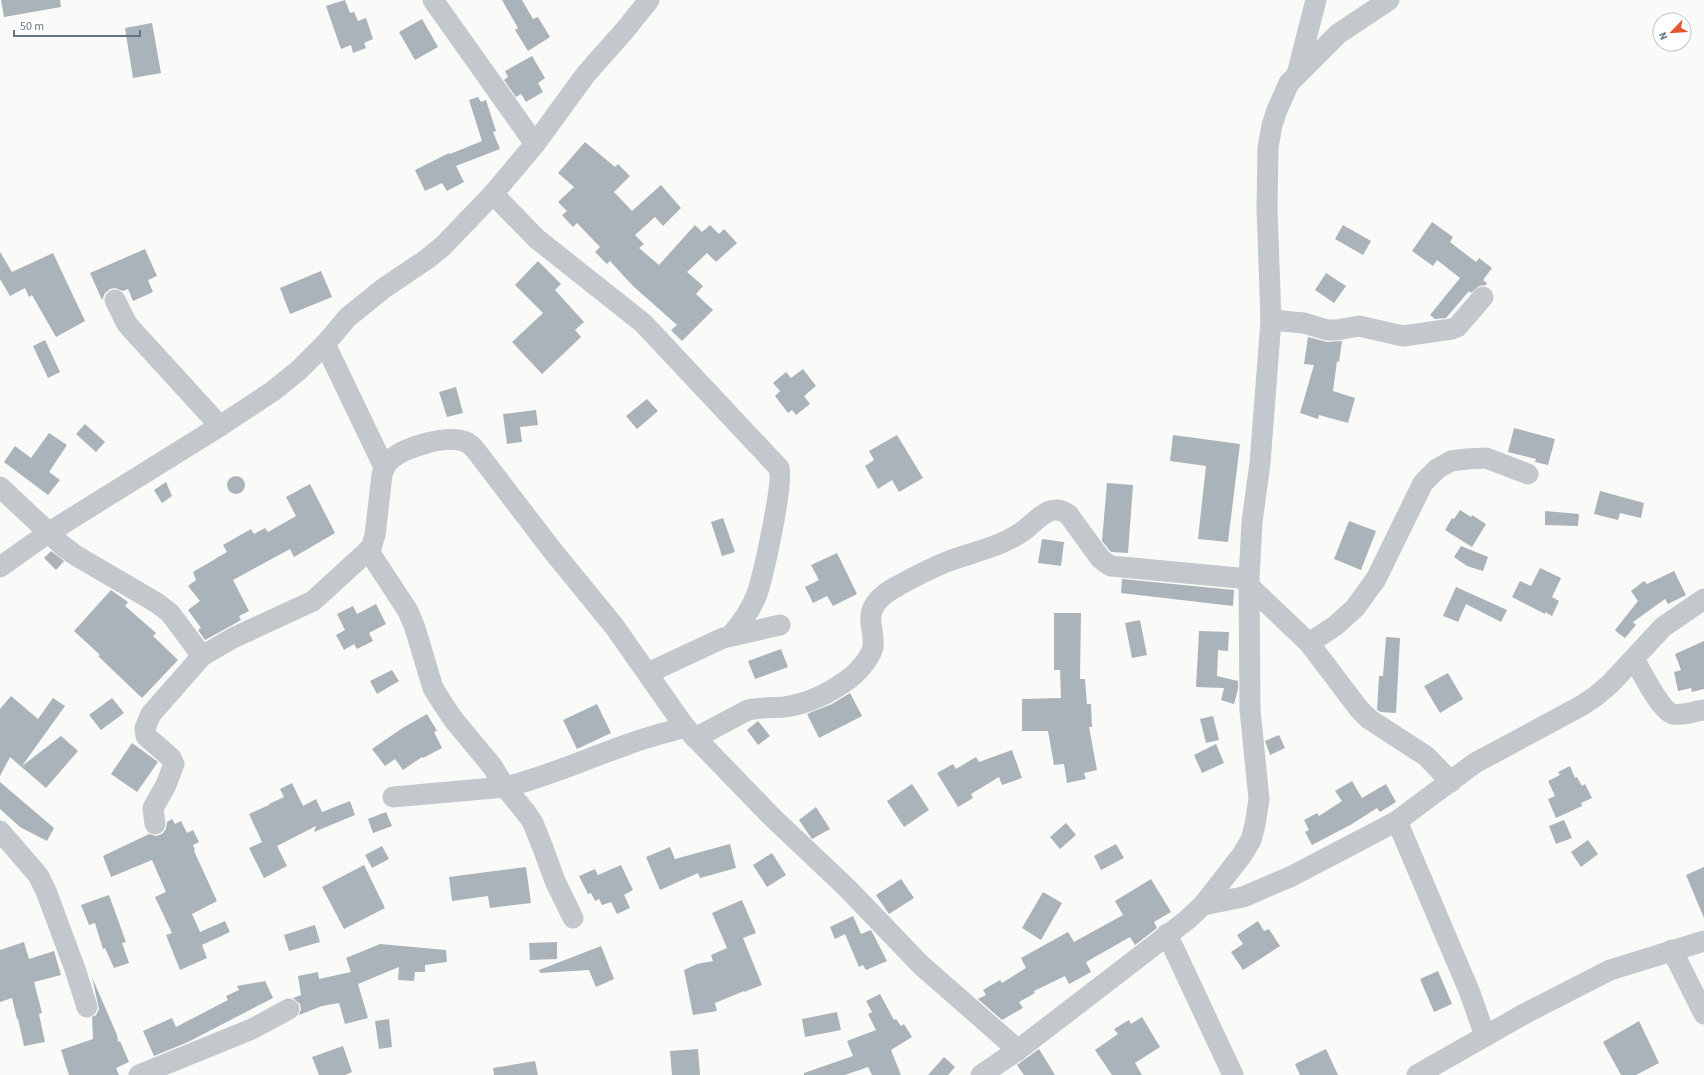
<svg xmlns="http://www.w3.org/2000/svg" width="1704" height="1075" font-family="'Source Sans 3',sans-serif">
	<rect width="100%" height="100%" fill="#fafaf8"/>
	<g fill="#aab3b9">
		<path d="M1 0H60L61 7 4 17Z"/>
		<path d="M345 0 350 13 354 12 358 21 366 18 373 39 364 43 366 48 353 53 351 45 341 49 326 6Z"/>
		<path d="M502 0H522L533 19 538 17 550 37 528 51 515 30 518 28Z"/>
		<path d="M422 19 438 47 415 60 399 32Z"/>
		<path d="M152 23 161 73 133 78 125 28Z"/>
		<path d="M532 56 545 78 538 83 543 92 526 102 521 94 516 97 504 80 508 77 505 71Z"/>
		<path d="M478 97 481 102 486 100 496 131 493 132 500 149 456 166 464 182 447 191 442 183 425 191 415 170 449 153 450 154 482 141 469 100Z"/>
		<path d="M585 142 615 167 618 164 630 176 614 192 632 211 661 185 681 208 663 226 655 217 635 235 644 244 639 248 659 265 695 225 702 232 710 225 719 234 724 229 737 243 716 262 707 253 687 272 703 286 696 294 713 310 682 341 671 330 677 325 633 286 610 261 607 264 595 252 600 247 577 223 573 227 562 215 567 211 558 202 574 187 558 173Z"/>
		<path d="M1432 222 1453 237 1450 242 1476 262 1479 258 1492 268 1483 280 1487 283 1486 285 1479 286 1471 293 1469 291 1446 318 1435 319 1430 315 1460 278 1437 260 1433 266 1412 251Z"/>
		<path d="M1343 225 1371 241 1363 255 1335 239Z"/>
		<path d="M145 249 157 276 148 280 153 292 133 301 128 289 123 291 115 288 110 289 105 293 102 300 90 273Z"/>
		<path d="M0 252 12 272 53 253 85 321 56 337 32 295 29 297 25 288 10 296 0 279Z"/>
		<path d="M538 261 561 284 555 290 584 322 575 330 581 337 542 374 512 342 543 313 515 285Z"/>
		<path d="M321 271 332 297 290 314 280 288Z"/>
		<path d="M1326 273 1346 286 1334 303 1315 290Z"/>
		<path d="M1308 337 1327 342 1342 341 1339 362 1337 361 1333 391 1355 398 1348 423 1319 415 1318 419 1300 413 1314 365 1304 364Z"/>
		<path d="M45 340 60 372 48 378 33 346Z"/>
		<path d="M803 369 816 386 804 396 810 404 796 415 792 410 788 413 775 396 780 391 773 383 786 372 791 378Z"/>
		<path d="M456 387 463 413 447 417 439 392Z"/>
		<path d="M647 399 658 411 637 429 626 416Z"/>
		<path d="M536 410 538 425 520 427 522 442 507 444 503 414Z"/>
		<path d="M85 424 105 442 96 452 76 434Z"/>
		<path d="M1514 428 1555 439 1548 465 1535 462 1536 459 1508 452Z"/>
		<path d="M49 433 67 445 49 472 60 480 48 495 4 462 15 446 31 458Z"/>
		<path d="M897 435 923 478 899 492 892 480 878 489 865 466 874 460 869 451Z"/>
		<path d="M1173 435 1240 444 1228 542 1198 539 1206 466 1170 461Z"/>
		<circle cx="236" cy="485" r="9"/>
		<path d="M166 482 172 496 162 503 154 490Z"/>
		<path d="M1107 483 1133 485 1128 553 1111 552 1102 541Z"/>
		<path d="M310 484 335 533 294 557 290 549 233 580 249 611 239 616 241 620 236 623 205 640 198 630 201 628 188 610 200 601 188 586 196 580 193 572 227 552 223 545 251 529 254 534 265 528 268 532 296 516 286 497Z"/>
		<path d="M1600 491 1644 503 1641 518 1620 513 1618 520 1594 514Z"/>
		<path d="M1460 510 1471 517 1472 515 1486 524 1472 547 1445 530 1452 518 1454 519Z"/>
		<path d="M1545 511 1579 514 1578 526 1545 525Z"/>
		<path d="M723 518 735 552 722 556 711 522Z"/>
		<path d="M1349 521 1376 531 1361 570 1334 559Z"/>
		<path d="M1042 539 1064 542 1061 566 1038 563Z"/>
		<path d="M1461 546 1488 557 1483 571 1467 566 1454 557Z"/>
		<path d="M51 551 64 561 56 570 44 558Z"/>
		<path d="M837 553 857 594 833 606 827 596 813 603 805 587 819 580 811 565Z"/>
		<path d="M1540 568 1561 578 1552 597 1559 601 1552 616 1545 612V614L1512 597 1520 581 1531 586Z"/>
		<path d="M1674 571 1686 595 1668 604 1665 599 1633 622 1636 625 1625 638 1618 633 1615 630 1638 601 1631 591 1644 581 1647 584Z"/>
		<path d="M1122 579 1234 590 1233 606 1121 593Z"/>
		<path d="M1456 587 1507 610 1501 622 1466 604 1458 622 1443 616Z"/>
		<path d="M111 590 128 602 125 606 156 633 153 636 178 660 142 698 98 656 100 655 74 631Z"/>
		<path d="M376 604 386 624 369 633 373 641 357 649 354 644 344 650 336 635 345 630 337 614 353 606 357 614Z"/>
		<path d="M1054 613H1081L1080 679H1085L1087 704H1091L1092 727H1089L1097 770 1084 773 1086 779 1067 783 1064 764 1054 765 1048 731H1022V699L1061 698 1060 670H1054Z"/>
		<path d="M1140 620 1147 655 1132 658 1125 623Z"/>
		<path d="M1199 631 1229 632 1228 651 1218 650 1217 676 1238 681V689L1234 704 1221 700 1224 688 1196 687Z"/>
		<path d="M1386 637 1400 638 1396 713 1381 712 1377 710 1379 676H1383Z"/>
		<path d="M1704 641V689L1692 692 1691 688 1678 691 1674 672 1681 670 1675 654Z"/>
		<path d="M781 649 788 667 755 679 748 661Z"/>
		<path d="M392 670 399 681 377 694 370 681Z"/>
		<path d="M1448 673 1463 699 1440 713 1424 686Z"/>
		<path d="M850 693 862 716 819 738 807 714 832 704Z"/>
		<path d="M11 696 38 719 53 698 65 706 22 766 61 736 78 751 46 788 10 757 0 776V709Z"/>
		<path d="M112 698 124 713 101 730 89 715Z"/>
		<path d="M597 704 611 733 577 749 563 720Z"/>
		<path d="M427 714 437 731 434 732 442 748 423 758 422 757 403 770 395 759 385 766 372 749 401 729Z"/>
		<path d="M1213 716 1219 740 1206 743 1200 719Z"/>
		<path d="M758 721 770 736 758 745 747 730Z"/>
		<path d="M1279 735 1285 748 1270 755 1265 741Z"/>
		<path d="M132 743 158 762 137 792 111 774Z"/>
		<path d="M1216 744 1224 763 1202 773 1194 755Z"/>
		<path d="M1012 750 1022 778 1002 785 999 777 971 794 973 798 958 807 937 773 953 764 956 769 976 757 979 762Z"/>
		<path d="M1570 766 1575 778 1577 777 1582 786 1585 784 1592 798 1581 803 1582 806 1556 818 1548 799 1555 796 1548 781 1560 775 1558 772Z"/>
		<path d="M1352 781 1362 798 1386 784 1396 802 1380 812 1377 808 1352 824 1312 845 1305 832 1309 830 1304 820 1317 813 1319 816 1342 801 1335 791Z"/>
		<path d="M0 782 54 828 47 841 20 827 0 809Z"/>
		<path d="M292 783 303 806 316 799 322 812 350 801 355 815 314 832 316 826 277 846 287 866 264 878 249 848 262 842 249 814 269 805V804L284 797 280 789Z"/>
		<path d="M912 784 929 810 904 827 887 801Z"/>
		<path d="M816 807 830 829 812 839 799 820Z"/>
		<path d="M386 812 392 826 373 833 368 819Z"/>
		<path d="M172 819 175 824 181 821 187 833 193 830 199 842 193 845 195 850 194 851 217 901 192 914 200 932 225 921 230 932 202 945 207 958 180 970 166 935 172 933 155 897 166 892 152 860 111 877 103 856 149 834 156 836 162 834 166 829 167 822Z"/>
		<path d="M1564 820 1572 838 1556 844 1549 826Z"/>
		<path d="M1066 823 1076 835 1060 849 1050 837Z"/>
		<path d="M1588 840 1598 854 1581 867 1571 852Z"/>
		<path d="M730 844 736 868 700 878 698 873 660 890 646 857 670 847 675 859Z"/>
		<path d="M1116 844 1124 858 1101 870 1094 856Z"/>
		<path d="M382 846 389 859 372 868 365 855Z"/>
		<path d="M772 853 786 875 767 887 753 865Z"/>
		<path d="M364 865 385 908 344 929 322 887Z"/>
		<path d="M621 865 633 890 624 895 630 908 617 914 611 902 602 905 599 899 595 901 591 893 588 894 579 876 595 869 598 875Z"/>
		<path d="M526 867 531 903 490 908 488 896 452 901 449 877Z"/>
		<path d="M1704 867V918L1686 875Z"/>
		<path d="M901 879 914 898 889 914 876 895Z"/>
		<path d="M1151 879 1171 912 1154 922 1157 928 1135 945 1130 937 1086 962 1091 972 1069 984 1065 976 1034 991 1035 993 1019 1002 1023 1008 1002 1020 978 999 986 995 983 990 1000 980 1002 983 1026 968 1021 958 1068 932 1074 942 1123 915 1115 901Z"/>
		<path d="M1043 892 1062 903 1041 940 1022 928Z"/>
		<path d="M109 895 126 942 122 943 129 963 114 968 105 948 103 949 95 923 89 925 81 905Z"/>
		<path d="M742 900 756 933 743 938 762 985 744 992V991L715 1003 717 1011 693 1015 684 970 697 964 713 961 711 955 727 948 712 913Z"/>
		<path d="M853 916 861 934 871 930 887 961 866 970 863 965 859 967 845 934 835 939 830 927Z"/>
		<path d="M1258 921 1264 931 1269 929 1280 946 1243 970 1231 952 1243 944 1237 935Z"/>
		<path d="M315 925 320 942 289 951 284 935Z"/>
		<path d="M24 942 29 959 54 951 61 975 34 982 42 1013 39 1014 45 1042 24 1046 18 1019H17L12 998 0 1002V950Z"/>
		<path d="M557 942V959L530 960 529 943Z"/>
		<path d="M380 944 446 950 447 962 425 965V972H415L414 981 398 980 399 967 358 984 368 1018 345 1024 339 1003 322 1006 299 1015 301 1009 300 1004 293 998 301 995 298 976 318 972 319 979 351 972 346 958Z"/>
		<path d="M601 946 614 979 596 987 589 970 540 973 539 970Z"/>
		<path d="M1438 971 1452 1004 1434 1012 1420 979Z"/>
		<path d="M92 977 117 1035 118 1042 120 1041 129 1062 116 1068 119 1075H69L61 1050 93 1039 92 1017 96 1015 99 1009Z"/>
		<path d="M265 981 273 998 188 1042 154 1056 143 1031 172 1018 176 1027 228 1000 226 996 239 990 237 986Z"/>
		<path d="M880 994 894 1020 896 1019 901 1026 904 1024 912 1037 891 1050 901 1075H872L868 1067 845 1075H804V1073L853 1056 847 1041 876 1030 868 1014 872 1012 866 1001Z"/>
		<path d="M837 1012 841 1030 805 1037 802 1019Z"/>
		<path d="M1142 1017 1160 1047 1135 1063 1142 1075H1112L1095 1050 1118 1034 1114 1029 1129 1020 1131 1024Z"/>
		<path d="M389 1019 392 1047 379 1049 375 1021Z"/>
		<path d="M1639 1021 1659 1063 1636 1075H1621L1603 1042Z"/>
		<path d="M343 1046 352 1072 345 1075H319L312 1057Z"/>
		<path d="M698 1049 700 1075H672L670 1051Z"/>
		<path d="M1039 1049 1055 1075H1024L1017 1065Z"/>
		<path d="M1326 1049 1338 1075H1300L1295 1064Z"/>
		<path d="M944 1057 955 1067 948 1075H928Z"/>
		<path d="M535 1061 538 1075H494L493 1068Z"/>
	</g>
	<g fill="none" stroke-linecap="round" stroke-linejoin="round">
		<g stroke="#c3c8cc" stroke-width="21">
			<path d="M433 0 535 144"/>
			<path d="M1297 74 1316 0"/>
			<path d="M493 194 537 239 643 323 779 468C784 483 763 576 757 594 751 609 742 623 731 635"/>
			<path d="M115 300 127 324 135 333 220 426"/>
			<path d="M1271 320 1304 323 1327 330H1337L1359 326 1403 336 1452 329 1457 327 1483 297"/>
			<path d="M325 344 384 467"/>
			<path d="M0 487 63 546 75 555 157 603 170 613 202 656"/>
			<path d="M368 550 408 611 415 628 433 688 443 704 453 719 492 766 505 787 527 814 533 823 543 848 555 881 573 918"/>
			<path d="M0 567 48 533 220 426 273 391 299 370 325 344 348 317 384 288 427 259 443 246 493 194 535 144 586 74 625 30 649 0"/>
			<path d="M1249 586 1309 643 1359 709 1369 719 1426 756 1451 782"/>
			<path d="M1309 643 1335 626 1355 608 1376 579 1423 483 1437 469 1451 461 1467 459 1486 458 1528 474"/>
			<path d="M1634 659C1641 671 1661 711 1673 714 1682 716 1695 711 1704 710"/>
			<path d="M648 673 723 638 780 625"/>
			<path d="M695 738 748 710C760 707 772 708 784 707 809 704 830 693 850 678 858 672 871 657 873 647 875 630 865 618 876 603 883 593 893 589 903 583 918 575 933 567 949 561 976 551 1005 546 1027 528 1040 517 1051 503 1068 514L1100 558 1106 563 1111 566 1249 579"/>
			<path d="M393 797 505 787C547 777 588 758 629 744 647 737 666 733 685 727"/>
			<path d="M1397 821 1470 993 1485 1036"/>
			<path d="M155 824 153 808 166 785 174 764 171 758 146 736 145 728 151 714 202 656 233 638 313 601 371 548 375 535 382 475C384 468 386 463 391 459 406 447 447 434 466 442 470 444 474 448 477 452L552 550 614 626 685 727 771 816 847 888 921 965 1018 1050"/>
			<path d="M0 831 38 875 46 891 75 969 87 1007"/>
			<path d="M1203 905 1243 897 1292 876 1397 821 1475 763 1581 706 1596 696 1610 684 1663 627 1704 599"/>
			<path d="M1167 934 1233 1075"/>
			<path d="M1672 950 1704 1014"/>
			<path d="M139 1075 252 1029 289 1009"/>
			<path d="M981 1075 1018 1050 1187 920 1203 905 1242 855 1251 840 1255 825 1259 799 1250 710 1249 579 1252 522 1260 463 1271 320 1267 209 1268 148 1272 125 1277 110 1289 83 1338 34 1389 0"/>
			<path d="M1417 1075 1526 1013 1610 970 1704 941"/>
		</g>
	</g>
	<g transform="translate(1672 32) rotate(245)"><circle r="19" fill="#ffffff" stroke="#c1c8cd"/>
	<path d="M0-3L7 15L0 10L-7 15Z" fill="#e4572e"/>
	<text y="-6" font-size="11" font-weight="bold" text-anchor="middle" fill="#657683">N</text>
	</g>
	<path d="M14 30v6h126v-6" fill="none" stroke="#657683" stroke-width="2"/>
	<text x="20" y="30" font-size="12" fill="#657683" stroke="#ffffff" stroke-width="3" paint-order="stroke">50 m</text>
</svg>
